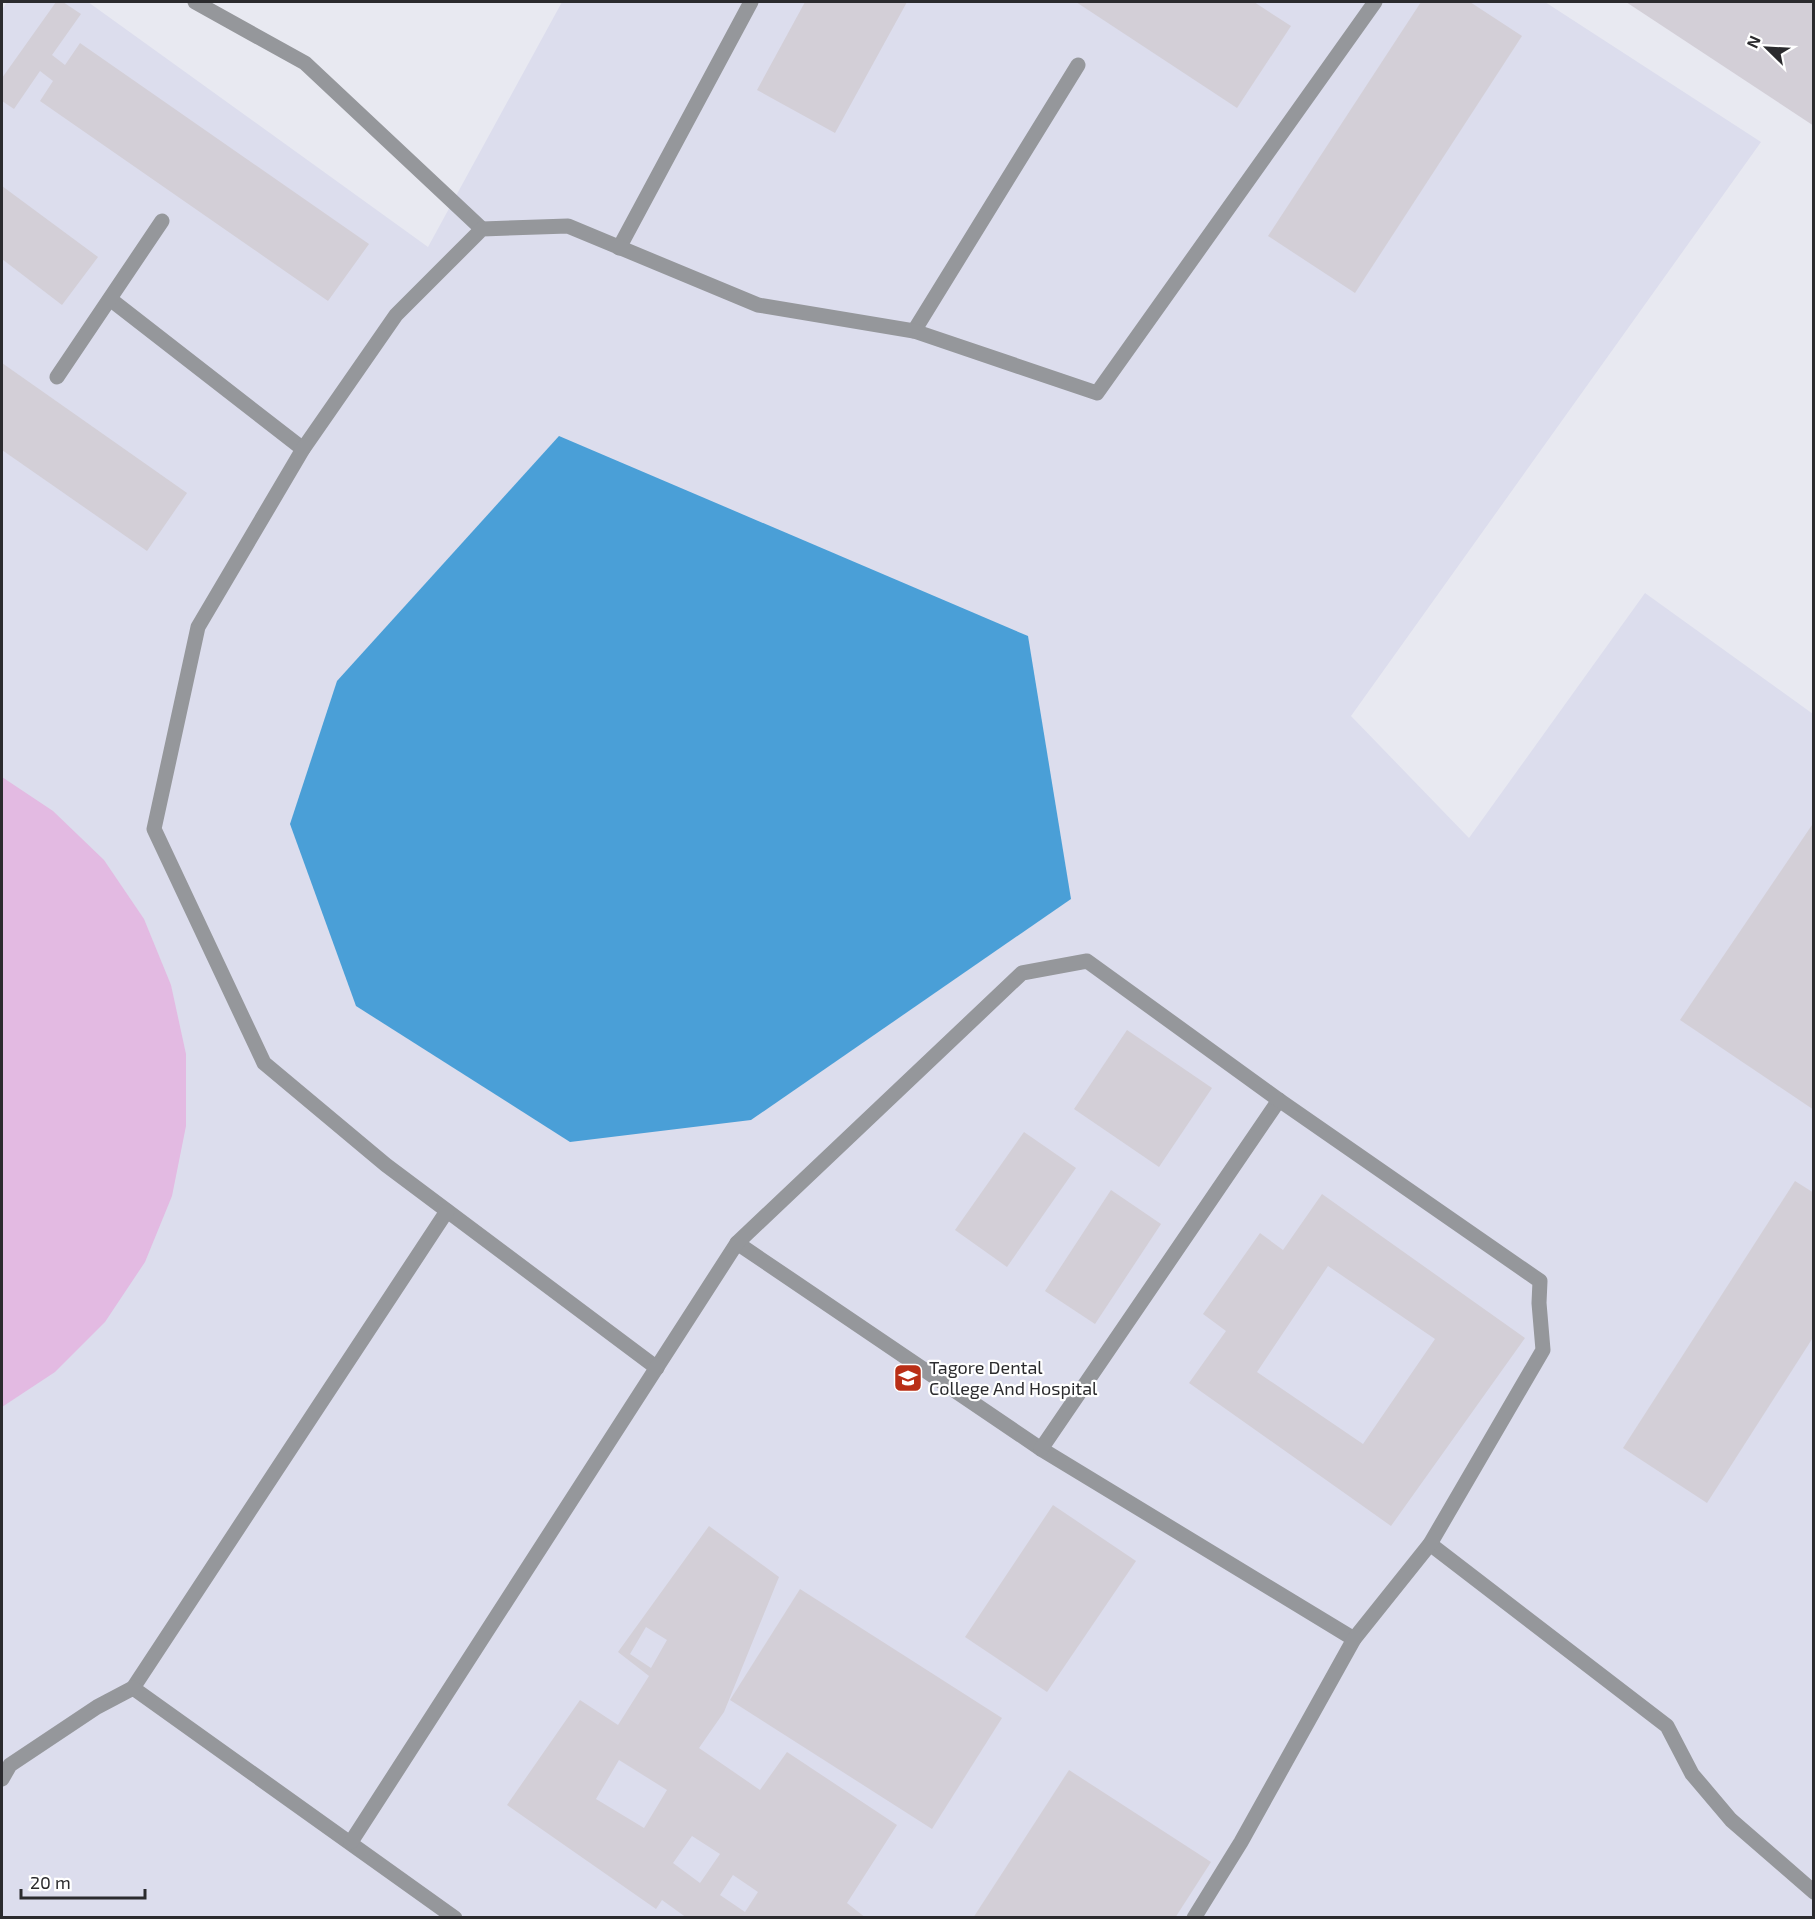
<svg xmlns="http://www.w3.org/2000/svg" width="1815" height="1919" font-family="'Exo 2',sans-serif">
	<rect width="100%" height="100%" fill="#e8e9f1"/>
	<path fill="#dcdded" d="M7 2H88L428 247 562 2H1545L1761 142 1351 716 1469 838 1645 593 1813 714V1917H2V10Z"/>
	<path fill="#e3bae2" d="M2 777 53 811 104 860 144 919 171 985 186 1054V1126L172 1196 145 1262 105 1322 55 1372 2 1407Z"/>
	<path fill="#4a9fd7" d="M559 436 1028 636 1071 899 751 1120 570 1142 356 1006 290 824 337 681Z"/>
	<g fill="#d3cfd7" fill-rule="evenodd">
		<path d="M56 2H63L81 14 52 55 65 65 80 43 369 244 328 301 40 101 53 81 40 71 14 109 2 101V78Z"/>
		<path d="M805 2H907L835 133 757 90Z"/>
		<path d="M1076 2H1254L1291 26 1237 108Z"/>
		<path d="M1421 2H1470L1522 36 1355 293 1268 236Z"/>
		<path d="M1626 2H1814V126Z"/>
		<path d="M2 186 98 257 62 305 2 259Z"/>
		<path d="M2 363 187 493 147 551 2 450Z"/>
		<path d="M1814 822V1110L1680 1020Z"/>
		<path d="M1127 1030 1212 1088 1159 1167 1074 1109Z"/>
		<path d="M1024 1132 1076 1168 1007 1267 955 1230Z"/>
		<path d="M1795 1181 1814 1193V1336L1707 1503 1623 1448Z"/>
		<path d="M1111 1190 1161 1224 1095 1324 1045 1291Z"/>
		<path d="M1322 1194 1525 1338 1391 1526 1189 1383 1226 1331 1203 1314 1260 1233 1283 1250ZM1328 1266 1435 1339 1363 1444 1257 1372Z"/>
		<path d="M1053 1505 1136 1561 1047 1692 965 1637Z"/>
		<path d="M709 1526 779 1577 724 1712 699 1748 760 1790 787 1752 897 1825 847 1903 866 1918H687L662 1900 656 1909 507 1805 580 1700 618 1725 649 1676 618 1652ZM646 1627 667 1640 651 1668 630 1654ZM619 1760 667 1790 644 1828 596 1799ZM692 1836 720 1854 700 1883 673 1863ZM733 1875 758 1892 745 1912 720 1895Z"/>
		<path d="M800 1589 1002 1718 932 1829 730 1700Z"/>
		<path d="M1069 1770 1211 1862 1175 1918H973Z"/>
	</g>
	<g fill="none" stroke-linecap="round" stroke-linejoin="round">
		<g stroke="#95979b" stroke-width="15">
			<path d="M195 2 305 63 482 229"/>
			<path d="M619 248 751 2"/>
			<path d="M110 299 303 449"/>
			<path d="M914 331 1078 65"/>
			<path d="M57 377 162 221"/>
			<path d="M737 1243 1041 1449 1354 1639"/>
			<path d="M657 1368 386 1165 264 1063 154 829 198 627 303 449 396 315 482 229 568 226 758 305 914 331 1097 393 1375 2"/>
			<path d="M1041 1449 1279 1100"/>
			<path d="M1430 1544 1667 1726 1692 1774 1731 1820 1814 1892"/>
			<path d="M133 1688 447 1211"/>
			<path d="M2 1779 10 1765 97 1707 133 1688 455 1918"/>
			<path d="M351 1842 737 1243 1022 973 1087 961 1279 1100 1540 1281 1539 1303 1543 1350 1430 1544 1354 1639 1241 1842 1194 1918"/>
		</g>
	</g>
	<defs>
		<g id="university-square" transform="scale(1.5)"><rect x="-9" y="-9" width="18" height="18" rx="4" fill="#b92e16" stroke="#fff"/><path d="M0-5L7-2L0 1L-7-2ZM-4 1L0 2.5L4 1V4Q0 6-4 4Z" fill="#fff"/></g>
	</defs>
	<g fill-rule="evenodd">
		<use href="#university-square" x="908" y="1378"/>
	</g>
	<g text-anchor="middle" stroke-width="4.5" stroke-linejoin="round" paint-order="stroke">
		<g font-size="18" fill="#2b2b2e" stroke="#fff" text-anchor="start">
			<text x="929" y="1374">Tagore Dental<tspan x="929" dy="21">College And Hospital</tspan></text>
		</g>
	</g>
	<rect width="1815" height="1919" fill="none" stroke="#2b2b2e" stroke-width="6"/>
	<g transform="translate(1767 48) rotate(294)" stroke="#ffffff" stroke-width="4.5" paint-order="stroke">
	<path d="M0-4.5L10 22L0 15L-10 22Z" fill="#2b2b2e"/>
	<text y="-9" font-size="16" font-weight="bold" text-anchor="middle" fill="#2b2b2e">N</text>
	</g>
	<path d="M21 1889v9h124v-9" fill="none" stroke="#2b2b2e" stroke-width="3"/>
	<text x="30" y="1889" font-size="18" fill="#2b2b2e" stroke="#ffffff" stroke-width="4.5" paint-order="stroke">20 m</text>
</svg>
